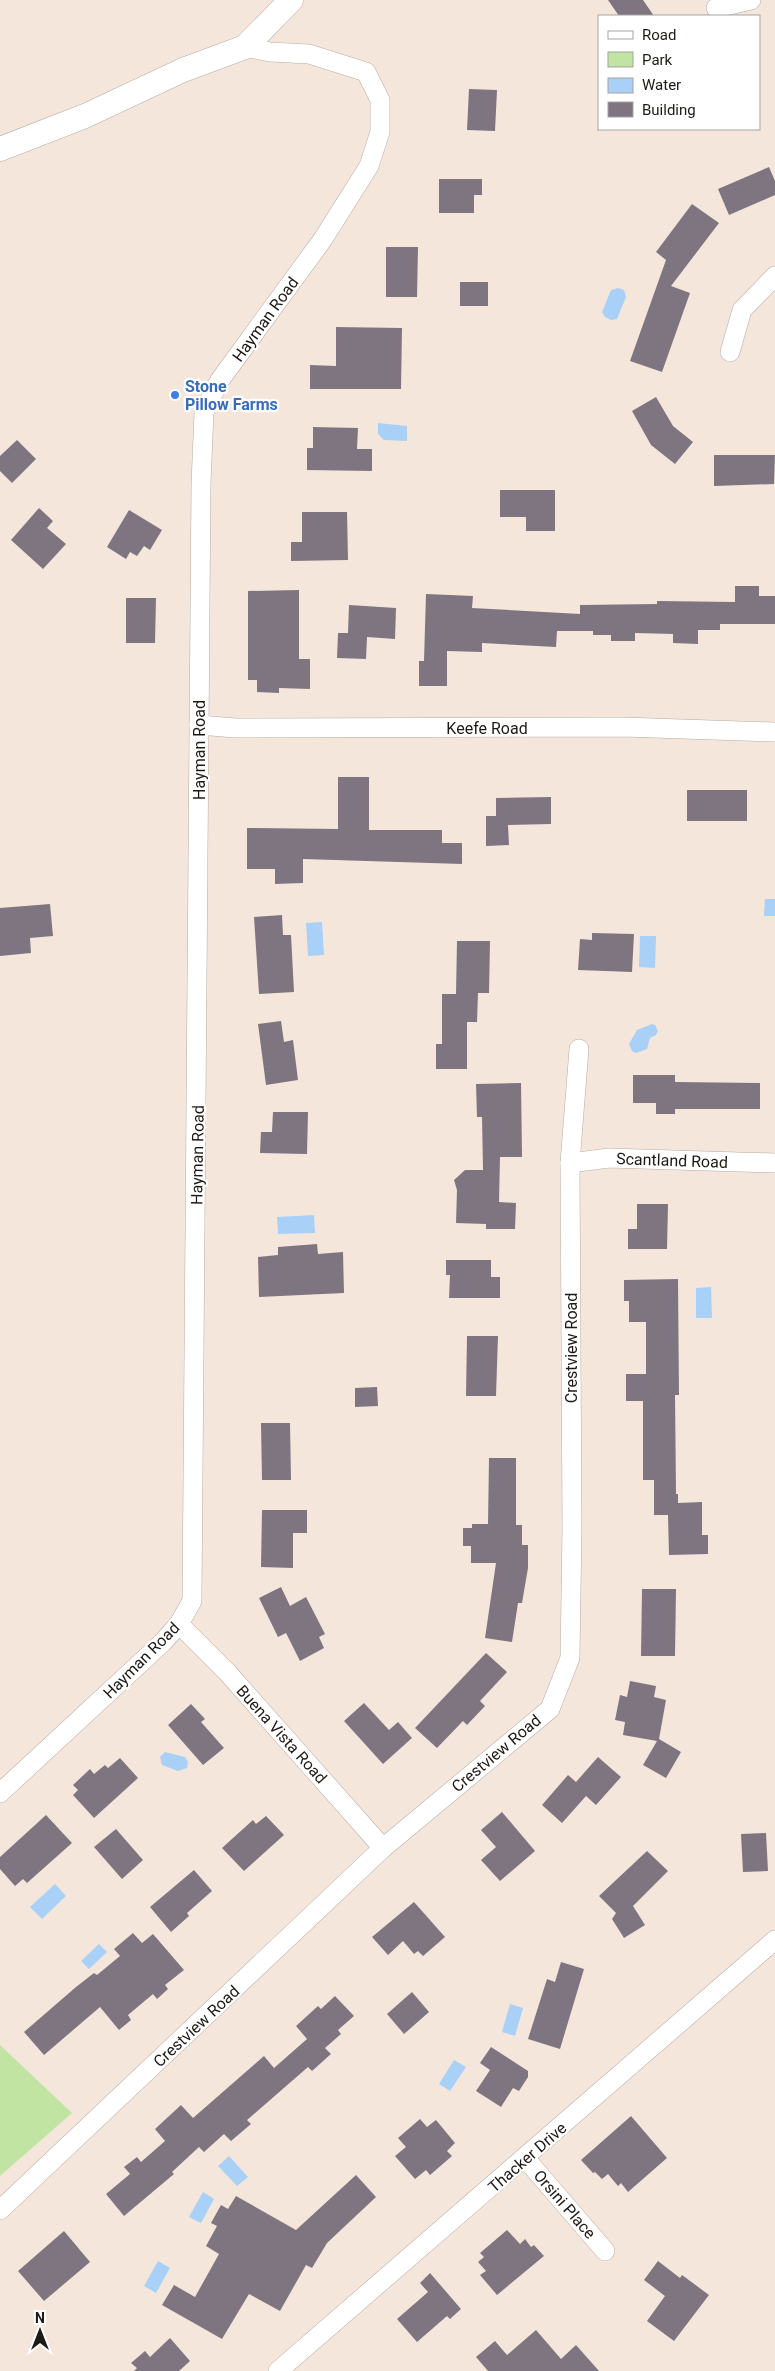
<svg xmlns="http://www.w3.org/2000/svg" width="775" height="2371" font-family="Roboto,sans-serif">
	<rect width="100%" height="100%" fill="#f5e6dc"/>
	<path fill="#c1e4a3" d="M0 2045 72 2113 0 2176Z"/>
	<g fill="#a9d0f7">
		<path d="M618 288 624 290 626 297 617 319 611 320 605 317 602 312 611 290Z"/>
		<path d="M378 423 407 426V441L384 440 378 434Z"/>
		<path d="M765 899H775V916H764Z"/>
		<path d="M322 922 324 955 308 956 306 923Z"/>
		<path d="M640 936H656L655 968 639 967Z"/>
		<path d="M652 1024 655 1025 658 1031 656 1035 650 1038 647 1049 636 1053 632 1051 629 1044 637 1030Z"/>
		<path d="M314 1215 315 1233 278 1234 277 1217Z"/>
		<path d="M711 1287 712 1318H696V1288Z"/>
		<path d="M165 1752 185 1757 188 1762 187 1768 178 1771 162 1765 160 1757Z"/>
		<path d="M55 1884 66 1896 42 1919 30 1907Z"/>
		<path d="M99 1944 107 1952 89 1969 81 1961Z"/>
		<path d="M510 2004 523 2008 515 2036 502 2032Z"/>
		<path d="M454 2060 466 2067 450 2091 439 2084Z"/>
		<path d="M229 2156 248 2177 237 2186 218 2166Z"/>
		<path d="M203 2192 214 2199 201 2223 189 2217Z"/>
		<path d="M158 2261 170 2268 156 2293 144 2286Z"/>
	</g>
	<g fill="#7f7581">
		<path d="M608 0H643L654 16H619Z"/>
		<path d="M469 89 497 90 495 131 467 130Z"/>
		<path d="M769 167 775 181V195L729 215 718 189Z"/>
		<path d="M439 179H482V195H474V213H439Z"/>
		<path d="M692 204 719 223 671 286 690 293 662 372 630 361 666 260 656 252Z"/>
		<path d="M386 247H418L417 297H386Z"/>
		<rect x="460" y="282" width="28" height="24"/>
		<path d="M336 327 402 328 401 389H310V365L336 366Z"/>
		<path d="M656 397 673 426 693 442 675 464 651 445 632 411Z"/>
		<path d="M313 427 358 428 357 449H372V471L307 470V448H313Z"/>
		<path d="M17 440 36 459 12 483 0 471V456Z"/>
		<path d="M714 455H775L774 484 714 486Z"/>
		<path d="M500 490H555V531H526V517H500Z"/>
		<path d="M39 508 53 521 47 528 66 544 43 569 11 540Z"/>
		<path d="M129 510 162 530 150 550 144 546 137 556 130 552 126 559 107 547Z"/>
		<path d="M302 512H347L348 560 291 561V542H302Z"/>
		<path d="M735 586H759V596H775V624H720V630H698V644L673 643V634L635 633V641H611V635H593V631H557L556 647 482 643V652L447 651V686H419V661H424L426 594 473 596 472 608 580 614V605L657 604V601L735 602Z"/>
		<path d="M299 590V659H310V689L279 688V693L257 692V680H248V591Z"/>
		<path d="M126 598H156L155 643H126Z"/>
		<path d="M349 605 396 608 395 639 367 637 366 659 337 658 338 633H348Z"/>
		<path d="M338 777H369V830H442V843H462V864L303 859V883L275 884V869H247V828L338 829Z"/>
		<rect x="687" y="790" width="60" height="31"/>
		<path d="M551 797V824L508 825 509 845 486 846V816H496V798Z"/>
		<path d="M50 904 53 936 30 938 31 953 0 956V908Z"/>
		<path d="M282 915 283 935H291L294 992 259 994 254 917Z"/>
		<path d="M592 933 634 934 632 972 578 970 580 939 592 940Z"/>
		<path d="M457 941H490L489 993H478L477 1022H467V1069H436V1044H442V994H456Z"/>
		<path d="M281 1021 284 1042 293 1040 298 1080 266 1085 258 1024Z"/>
		<path d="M633 1075H675V1082L760 1083V1109H675V1114H656V1103H633Z"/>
		<path d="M521 1083 522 1157H500L499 1202 516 1203 515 1229H486V1224L456 1223 457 1190 454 1180 465 1170H483L482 1117H477L476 1084Z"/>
		<path d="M273 1112H308L307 1154 260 1153 261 1132H272Z"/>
		<path d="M637 1204H668L667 1249H628V1229H637Z"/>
		<path d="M317 1244 318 1254 343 1252 344 1293 259 1297 258 1257 278 1255V1247Z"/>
		<path d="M446 1260H491V1277H500V1298H449L450 1275H446Z"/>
		<path d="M678 1279 679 1395H675L676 1494H678V1503L702 1502V1535H708V1554L669 1555 668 1515H654V1480H643V1401H626V1374H646V1322H629V1301H624V1280Z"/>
		<path d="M467 1336H498L496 1396H466Z"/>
		<path d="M377 1387 378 1406 355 1407V1388Z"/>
		<path d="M261 1423H290L291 1480H262Z"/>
		<path d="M489 1458H516V1525H522V1545H528V1568L522 1603H518L512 1642 485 1638 496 1563H471V1546H463V1528H472V1524H488Z"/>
		<path d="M262 1510H307V1533H293V1568L261 1567Z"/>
		<path d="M281 1587 290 1606 306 1597 325 1634 319 1637 324 1648 300 1661 286 1633 278 1637 259 1598Z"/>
		<path d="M642 1589H676L675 1656H641Z"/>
		<path d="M486 1653 507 1672 480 1701 485 1706 467 1725 463 1721 437 1748 415 1728Z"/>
		<path d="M630 1681 656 1686 654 1697 666 1700 659 1739 681 1752 666 1778 643 1765 657 1741 623 1735 625 1722 615 1720 620 1695 627 1697Z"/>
		<path d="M364 1703 389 1730 398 1722 412 1738 383 1764 344 1721Z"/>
		<path d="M191 1704 205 1719 201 1722 224 1748 203 1765 168 1725Z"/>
		<path d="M598 1757 621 1777 596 1805 586 1796 562 1823 542 1805 568 1775 576 1782Z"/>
		<path d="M120 1758 138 1778 94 1818 73 1795 78 1790 73 1785 90 1769 94 1774 105 1765 108 1768Z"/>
		<path d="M502 1812 535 1851 500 1881 481 1860 496 1847 481 1830Z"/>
		<path d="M46 1815 72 1843 27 1883 23 1879 15 1886 0 1869V1857Z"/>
		<path d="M266 1816 284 1835 244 1871 222 1848 253 1820 256 1824Z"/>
		<path d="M116 1829 143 1860 122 1879 94 1847Z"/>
		<path d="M766 1833 768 1871 743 1872 741 1834Z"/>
		<path d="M647 1851 668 1871 633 1906 645 1925 624 1938 612 1919 616 1913 599 1896Z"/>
		<path d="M194 1870 212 1891 187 1913 189 1916 171 1932 150 1907Z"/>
		<path d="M414 1902 445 1937 423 1956 418 1951 414 1954 403 1941 388 1955 372 1937Z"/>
		<path d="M133 1933 142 1943 153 1934 184 1970 165 1985 168 1989 157 1999 153 1994 128 2015 131 2020 119 2030 100 2007 44 2055 24 2032 76 1987 94 1973 97 1975 120 1956 114 1949Z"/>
		<path d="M561 1962 584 1969 560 2049 528 2039 547 1979 555 1982Z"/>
		<path d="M412 1992 429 2012 404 2034 387 2014Z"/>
		<path d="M335 1996 354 2016 338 2030 341 2034 325 2048 331 2054 312 2071 308 2067 247 2120 251 2124 231 2141 224 2134 204 2152 199 2147 172 2172 174 2174 124 2216 106 2194 130 2174 124 2167 137 2157 141 2162 165 2141 155 2129 181 2105 193 2118 264 2056 274 2068 307 2039 296 2026 318 2006 321 2009Z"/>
		<path d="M491 2047 528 2071V2077L519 2091 513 2088 501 2107 476 2091 490 2070 480 2063Z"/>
		<path d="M631 2116 667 2158 628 2192 621 2183 618 2186 608 2174 602 2179 595 2172 593 2173 581 2160Z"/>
		<path d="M420 2119 427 2127 436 2120 455 2143 447 2151 452 2156 430 2175 426 2170 415 2179 395 2156 406 2147 398 2138Z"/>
		<path d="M356 2175 376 2197 327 2243 312 2268 306 2265 280 2311 249 2294 222 2339 162 2305 174 2285 195 2297 219 2254 206 2246 217 2226 211 2223 221 2205 228 2209 236 2196 296 2230Z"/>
		<path d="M507 2230 520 2244 525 2239 531 2247 534 2245 544 2256 497 2295 480 2275 486 2271 478 2262 484 2257 480 2253Z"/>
		<path d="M64 2231 90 2262 44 2301 18 2271Z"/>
		<path d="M658 2261 680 2278 682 2275 709 2295 674 2341 647 2321 665 2296 644 2280Z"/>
		<path d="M430 2273 461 2309 450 2319 447 2316 417 2342 397 2319 428 2292 420 2283Z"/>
		<path d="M536 2330 561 2359 576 2345 599 2371H488L476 2357 495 2341 507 2355Z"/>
		<path d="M170 2338 190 2361 179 2371H134L137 2368 131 2363 145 2351 150 2357Z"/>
	</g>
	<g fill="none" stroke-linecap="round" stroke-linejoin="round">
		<g stroke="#b9aba1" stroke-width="20">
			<g id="minor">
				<path d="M716 8 751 0"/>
				<path d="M730 352 742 310 775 276"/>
				<path d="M199 725 235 728 623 727 775 732"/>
				<path d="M570 1163 609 1158 775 1163"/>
				<path d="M179 1624 227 1672 383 1848"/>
				<path d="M0 1793 163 1642 179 1624 192 1601 201 484 204 412 220 380 323 239 369 166 380 132V100L366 72 309 54 270 52 245 47"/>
				<path d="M525 2158 605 2251"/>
				<path d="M0 2210 383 1848 550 1709 570 1658 572 1528 570 1163 579 1049"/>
				<path d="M278 2371 775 1940"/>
			</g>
		</g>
		<g stroke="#b9aba1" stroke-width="25">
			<path id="tertiary" d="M0 149 85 116 183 70 245 47 291 0"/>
		</g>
		<use href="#minor" stroke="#fff" stroke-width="19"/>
		<use href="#tertiary" stroke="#fff" stroke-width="24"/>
	</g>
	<circle fill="#3f7fe0" stroke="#fff" stroke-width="2" cx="175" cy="395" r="5"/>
	<g text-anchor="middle" stroke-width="4.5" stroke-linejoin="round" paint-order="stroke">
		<g font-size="16" fill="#1e1915" stroke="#fff">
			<text transform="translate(265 319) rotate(-54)" y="6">Hayman Road</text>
			<text x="487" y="734">Keefe Road</text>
			<text transform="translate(199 750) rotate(-90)" y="6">Hayman Road</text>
			<text transform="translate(197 1155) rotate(-89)" y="6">Hayman Road</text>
			<text transform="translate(672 1160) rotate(2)" y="6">Scantland Road</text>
			<text transform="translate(571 1348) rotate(-90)" y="6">Crestview Road</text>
			<text transform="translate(141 1660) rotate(-45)" y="6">Hayman Road</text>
			<text transform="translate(282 1734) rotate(48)" y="6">Buena Vista Road</text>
			<text transform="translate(496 1753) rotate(-40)" y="6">Crestview Road</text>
			<text transform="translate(196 2026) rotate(-43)" y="6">Crestview Road</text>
			<text transform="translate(527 2157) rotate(-41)" y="6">Thacker Drive</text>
			<text transform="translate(565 2204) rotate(49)" y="6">Orsini Place</text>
		</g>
		<g font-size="16" font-weight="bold" fill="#366cbe" stroke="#fff" text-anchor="start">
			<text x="185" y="392">Stone<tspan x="185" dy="18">Pillow Farms</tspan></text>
		</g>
	</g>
	<rect x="598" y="15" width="162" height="115" fill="#ffffff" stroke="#a5a3a1"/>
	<rect x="608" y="31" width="25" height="8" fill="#ffffff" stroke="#a5a3a1"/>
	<text x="642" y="40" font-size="15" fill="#1e1915">Road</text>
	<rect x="608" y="52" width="25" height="15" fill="#c1e4a3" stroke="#a5a3a1"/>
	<text x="642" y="65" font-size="15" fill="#1e1915">Park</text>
	<rect x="608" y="78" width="25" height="15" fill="#a9d0f7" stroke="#a5a3a1"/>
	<text x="642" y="90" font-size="15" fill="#1e1915">Water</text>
	<rect x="608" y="102" width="25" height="15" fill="#7f7581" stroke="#a5a3a1"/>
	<text x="642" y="115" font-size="15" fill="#1e1915">Building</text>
	<g transform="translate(40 2331)" stroke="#ffffff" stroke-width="4" paint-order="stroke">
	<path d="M0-4L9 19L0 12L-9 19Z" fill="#1e1915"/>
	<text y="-8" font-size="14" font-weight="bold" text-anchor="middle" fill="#1e1915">N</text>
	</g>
</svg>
